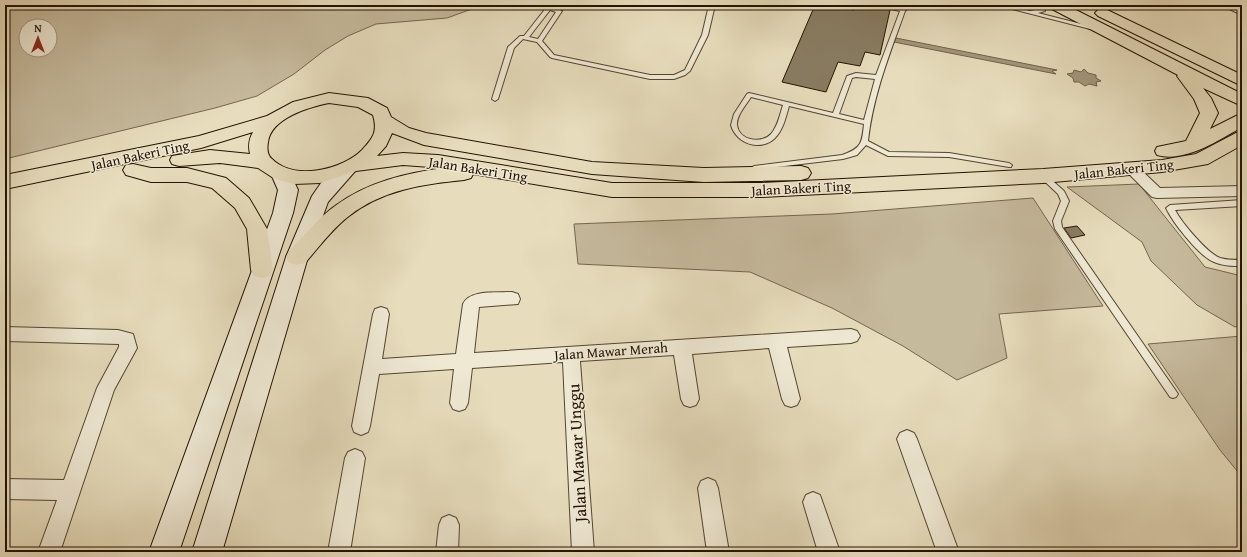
<svg xmlns="http://www.w3.org/2000/svg" width="1247" height="557" font-family="'Gentium Book Plus',serif">
	<rect width="100%" height="100%" fill="#e7ddbd"/>
	<filter id="stains"><feTurbulence type="fractalNoise" baseFrequency=".005" numOctaves="4"/><feColorMatrix values="0 0 0 0 .2 0 0 0 0 .09 0 0 0 0 .02 0 0 0 .5 -.17"/></filter>
	<radialGradient id="worn" r=".72"><stop offset=".6" stop-color="#630" stop-opacity="0"/><stop offset="1" stop-color="#630" stop-opacity=".3"/></radialGradient>
	<g fill="#c6ba9d" stroke="#74664e" fill-rule="evenodd">
		<path d="M5 5H483L447 18 376 24 348 36 325 50 294 74 257 96 215 108 5 159ZM26 26H50V50H26Z"/>
		<path d="M1139 184 1205 267 1242 276V325L1235 327 1197 305 1151 261 1142 242 1067 187Z"/>
		<path d="M1033 198 1103 306 999 314 1007 358 957 380 903 346 832 308 750 272 578 264 574 224 832 214Z"/>
		<path d="M1242 336V477L1220 450 1148 344Z"/>
	</g>
	<g fill="#a4987d" stroke="#70624b">
		<path d="M896 38 1057 70 1052 71 1056 74 894 42Z"/>
		<path d="M1084 69 1088 73 1096 75V78L1101 81 1096 82 1097 86 1089 84 1085 86 1079 82H1074L1073 78 1067 74 1073 73 1074 70 1081 72Z"/>
	</g>
	<g fill="#897c62" stroke="#231200">
		<path d="M815 5H828L854 10 855 5H866L890 10 880 55 865 52 860 66 838 62 826 92 782 82Z"/>
		<path d="M1077 226 1085 235 1071 238 1064 228Z"/>
	</g>
	<g fill="none" stroke-linecap="round" stroke-linejoin="round">
		<g stroke="#54452f" stroke-width="2">
			<g id="service">
				<path d="M709 5H715L708 35 690 71 685 75 674 79H650L552 58 550 57 537 42 523 39 514 48 498 99 495 101 492 99 508 47 520 36H524L546 8 551 6 562 11 542 41 554 55 650 75H674L685 70 702 35ZM550 10 556 12 538 39 529 37Z"/>
				<path d="M873 5H885L902 8 906 5H912L905 11C890 53 873 95 868 141L889 152 949 153 1009 163 1012 165 1011 167H1009L949 157 888 156 866 145 857 155 843 159 752 170 751 168 754 166 842 155C862 148 862 143 864 124L789 106C786 117 783 130 775 138 761 152 736 144 731 125L734 114 747 94 749 93 833 113 847 76 856 73 876 75 900 11ZM856 77 875 79 864 120 839 114 852 78ZM751 97 783 105C780 114 778 126 771 134 762 144 739 141 737 125 736 116 746 105 751 97Z"/>
				<path d="M997 5H1007L1030 11 1040 9 1039 5H1045V11L1038 13 1097 28 1094 30Z"/>
				<path d="M1041 174H1045L1064 191 1069 201 1061 221 1062 227 1176 391 1178 394 1176 397 1173 398 1170 397 1055 229 1053 221 1061 201 1058 194 1041 178 1039 176Z"/>
				<path d="M1242 200V206L1175 210C1182 223 1207 253 1220 258 1227 260 1235 260 1242 260V266C1232 266 1223 266 1214 262 1199 256 1173 223 1166 208L1170 205Z"/>
			</g>
		</g>
		<g stroke="#54452f" stroke-width="2">
			<g id="minor">
				<path d="M1221 5H1235L1242 8V15Z"/>
				<path d="M1132 164 1137 166 1160 188 1242 186V196L1157 198 1152 197 1127 172 1125 169 1127 166Z"/>
				<path d="M512 292 518 294 520 299 518 304 479 307 474 353 851 329 857 331 860 336 857 341 851 343 787 347 800 399 797 405 791 407 785 405 782 399 769 348 692 354 699 399 696 405 690 407 684 405 681 399 674 355 580 361 594 552H572L563 362 472 368 468 403 465 409 459 411 453 409 450 403 454 369 379 374 370 426 368 432 361 435 354 432 352 426 373 314 375 309 381 307 387 309 389 314 382 359 456 354 463 304C470 289 497 293 512 292Z"/>
				<path d="M5 327 118 330 133 334 137 348 114 390 60 552H38L57 500 5 499V479L64 480 97 388 119 347V344L5 341Z"/>
				<path d="M907 430 914 433 917 439 959 552H937L897 439 900 433Z"/>
				<path d="M355 449 362 452 365 458 350 552H328L345 458 348 452Z"/>
				<path d="M708 478 715 481 718 488 729 552H707L698 488 701 481Z"/>
				<path d="M813 492 820 495 840 552H818L803 502 806 495Z"/>
				<path d="M449 515 456 518 459 525 458 552H436L439 525 442 518Z"/>
			</g>
		</g>
		<g stroke="#231200" stroke-width="2">
			<g id="secondary">
				<path d="M347 163 354 164 357 169 328 202 308 257 222 552H192L286 257 312 196 321 183 340 164Z"/>
				<path d="M281 167 288 169 298 190 293 213 179 552H149L273 213 278 190 271 174 274 169Z"/>
			</g>
		</g>
		<g stroke="#231200" stroke-width="2">
			<g id="primary">
				<path d="M1048 5H1066L1242 94V106L1203 88 1211 98 1218 113 1210 129 1242 113V127C1219 140 1185 163 1157 155L1155 151 1157 147 1186 141 1200 113 1194 99 1177 76 1178 75 1050 8Z"/>
				<path d="M1103 8 1242 75V86L1098 16 1095 13 1098 10Z"/>
				<path d="M329 93 368 98 387 108 391 117 409 128 426 133 592 162 704 168 801 166 808 168 811 173 808 178 801 180 704 182 592 174 424 145 392 133 386 146 377 156 403 153 438 155 612 183H761L1043 169 1162 160 1196 154 1236 133 1242 131V145L1208 164 1162 172 1043 183 761 197H612L473 174 471 178 464 180C423 184 382 190 349 216 332 229 319 247 305 263L297 265 289 263 286 257 289 251C304 236 318 218 335 206 367 182 406 173 444 168L403 165 356 171 320 183 294 184 275 179 258 168 251 167 220 163 179 166 172 164 170 160 172 156 210 150 250 154C248 145 249 139 253 132L201 148 5 189V175L199 136 267 116 293 102ZM329 103 358 107 373 115C378 132 373 138 362 150 342 170 294 181 272 159 267 155 267 148 268 142 271 118 309 107 329 103Z"/>
				<path d="M133 164 151 168H187L226 178 249 198 267 229 273 270 270 276 262 278 254 276 251 270 247 229 235 208 212 188 187 182H151L126 175 123 170 126 165Z"/>
			</g>
		</g>
		<use href="#service" fill="#efe9d4" fill-rule="evenodd"/>
		<use href="#minor" fill="#efe9d4" fill-rule="evenodd"/>
		<use href="#secondary" fill="#efe9d4" fill-rule="evenodd"/>
		<use href="#primary" fill="#e7ddbd" fill-rule="evenodd"/>
	</g>
	<g text-anchor="middle" stroke-width="3" stroke-linejoin="round" paint-order="stroke">
		<g font-size="14" fill="#231200" stroke="#efe9d4">
			<text transform="translate(140 155) rotate(-12)" y="5">Jalan Bakeri Ting</text>
			<text transform="translate(478 169) rotate(9)" y="5">Jalan Bakeri Ting</text>
			<text transform="translate(1124 169) rotate(-6)" y="5">Jalan Bakeri Ting</text>
			<text transform="translate(801 188) rotate(-3)" y="5">Jalan Bakeri Ting</text>
			<text transform="translate(611 351) rotate(-4)" y="5">Jalan Mawar Merah</text>
		</g>
		<g font-size="17" fill="#231200" stroke="#efe9d4">
			<text transform="translate(577 453) rotate(-93)" y="6">Jalan Mawar Unggu</text>
		</g>
	</g>
	<rect width="1247" height="557" fill="none" stroke="#e7ddbd" stroke-width="20"/>
	<rect x="6" y="6" width="1235" height="545" fill="none" stroke="#231200" stroke-width="2"/>
	<rect x="10" y="10" width="1227" height="537" fill="none" stroke="#231200"/>
	<g transform="translate(38 38)"><circle r="19" fill="#efe9d4" stroke="#9d937f"/>
	<path d="M0-3L7 15L0 10L-7 15Z" fill="#8f2418"/>
	<text y="-6" font-size="11" font-weight="bold" text-anchor="middle" fill="#231200">N</text>
	</g>
	<rect width="100%" height="100%" filter="url(#stains)"/>
	<rect width="100%" height="100%" fill="url(#worn)"/>
</svg>
